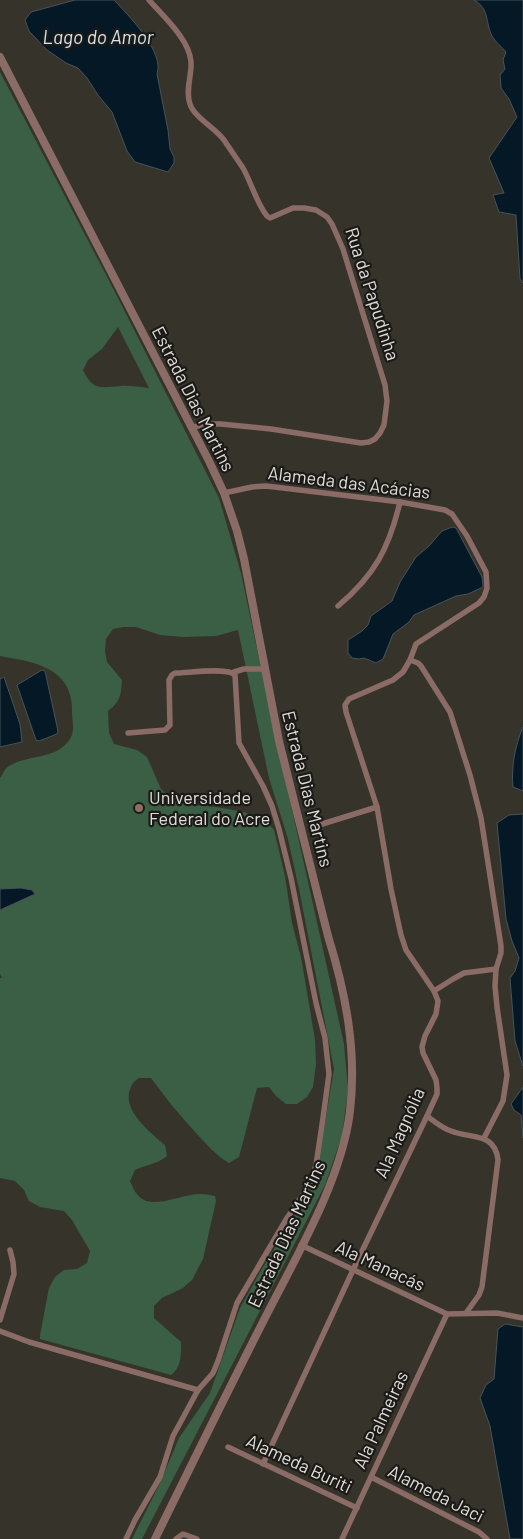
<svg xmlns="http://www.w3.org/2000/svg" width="523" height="1539" font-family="Barlow,sans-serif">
	<rect width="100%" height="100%" fill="#36332b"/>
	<path fill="#3a5f44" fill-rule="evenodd" d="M0 72 116 294 219 498 241 573 271 715 344 1044 348 1089 342 1136 325 1185 142 1539H132L160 1483 179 1438 210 1393 240 1308 260 1272 315 1182 334 1069 299 889 288 839 269 778 238 630 216 636 183 637 160 635 136 627H124L113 629 106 639 105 651 107 662 122 680C121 696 120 702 108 711L109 733 114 744 137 750 147 757 161 789 170 797 181 803 193 805 216 807 244 812 266 821 274 830 285 876 292 923 301 957 305 980 315 1040 316 1064 313 1087 307 1097 297 1104H286L276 1096 269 1087 257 1088 239 1157 229 1163C216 1155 207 1145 197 1134 180 1116 165 1097 151 1078H139C136 1080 132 1083 131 1087 120 1109 150 1132 165 1145L167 1156C155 1165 148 1164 135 1170L130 1181C133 1188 136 1196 144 1200 157 1206 177 1197 191 1195 199 1193 206 1194 215 1196L216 1201 203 1259 192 1280 183 1288 162 1298 154 1306V1318L181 1342C181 1354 182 1367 171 1375L40 1339V1335L49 1288 55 1277 64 1270 77 1269 87 1263 90 1251 72 1220 64 1211 40 1207 29 1201 24 1190 15 1181 0 1178V978H2L0 974V910L35 894 21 888 0 889V778C3 774 5 768 9 766 27 755 53 759 67 743 75 735 73 725 72 714 72 709 72 704 71 699 65 665 27 661 0 656ZM118 327 149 388C139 387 129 385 120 386 100 388 92 390 83 370L88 360 102 349Z"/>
	<g fill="#051825" stroke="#47535b">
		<path d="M75 0H114C128 15 165 52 157 74L168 130 170 149 174 157V163L168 172 135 162 127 151 112 112 98 95 87 78 78 68 66 63 47 50 29 31 25 20 31 12Z"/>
		<path d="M474 0H523V283L520 279 516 215 499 212 493 195 504 193 489 158 517 117 509 99 501 88 500 75 505 69 503 60 506 52C502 47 495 42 492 36 485 22 490 9 474 0Z"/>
		<path d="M452 527 456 528 482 577 483 587 468 594 456 596 414 615 409 622 393 634 383 659 376 663 364 658 359 659 352 658 348 653V640L362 631 368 625 371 616 392 601 400 582 416 557 429 546 442 531Z"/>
		<path d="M42 670 45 671 58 731 57 734 39 741 36 740 17 685Z"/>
		<path d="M4 677 20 724 22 742 0 747V679Z"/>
		<path d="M523 727V791L513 787C511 767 515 746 523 727Z"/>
		<path d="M523 814V1066L515 1041 510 978 515 971 519 958 512 941 506 919 497 823 509 815Z"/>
		<path d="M21 888 32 890 35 894 0 910V889Z"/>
		<path d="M523 1087V1138L521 1115 514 1110 511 1104Z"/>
		<path d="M505 1324 523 1327V1539H510L490 1426 480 1398 486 1385 494 1379 498 1329Z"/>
	</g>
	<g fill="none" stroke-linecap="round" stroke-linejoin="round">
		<g stroke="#8b6b66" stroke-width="5.5">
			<path d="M149 0C163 16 190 40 191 62 192 75 185 91 190 104 194 117 215 128 224 140 230 149 237 159 243 168 251 182 257 204 267 216L270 218 293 208H304L316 210 327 217 332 224 343 249 385 385 387 401 384 425 380 433 375 439 369 442 361 443 271 429 221 424H209L192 427"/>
			<path d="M224 493 252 487 266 486 400 502 445 510 452 514 467 536 486 572 487 588 484 597 479 603 416 644 410 660 403 672 393 680 349 699 345 705 346 712 377 807 391 889 401 935 406 950 434 991 438 1001 436 1014 425 1036 422 1047 423 1053 436 1080 437 1088V1094L427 1116 353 1270 263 1464"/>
			<path d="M338 606C375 575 389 548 400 502"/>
			<path d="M410 660 418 663 421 666 450 712 470 775 481 818 501 946V953L496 969 464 973 453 979 434 991"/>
			<path d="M234 672 244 669H264"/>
			<path d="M319 825 377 807"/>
			<path d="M427 1116C435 1122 442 1128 451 1131 471 1139 495 1132 498 1160L482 1287 479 1295 466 1313"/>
			<path d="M484 1138 503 1101 507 1075 497 1007 495 986 496 969"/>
			<path d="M301 1245 447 1314 497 1313 523 1318"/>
			<path d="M0 1320 14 1274 13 1262 10 1250"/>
			<path d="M0 1331 29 1342 198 1390"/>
			<path d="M228 1447 357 1508"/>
			<path d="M371 1477 479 1532 487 1539"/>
			<path d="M126 1539 135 1520 160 1477 173 1436 198 1390 213 1373 218 1361 237 1303 244 1291 287 1218 304 1193 311 1181 316 1165 323 1118 329 1074 325 1038 316 1003 291 878 279 829 272 806 263 786 239 743 235 675C227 667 188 673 175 673L172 675 169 680 170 725 165 730 128 733"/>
			<path d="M176 1539 183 1534 197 1539"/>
			<path d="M342 1539 447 1314"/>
		</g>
		<path stroke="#8b6b66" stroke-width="8" d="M0 57 209 461 224 493 237 531 244 559 279 741 328 936C346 994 357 1051 350 1111 342 1179 297 1255 266 1316 228 1390 192 1464 155 1539"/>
	</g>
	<circle fill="#8d6e63" stroke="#1c1a17" stroke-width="2" cx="139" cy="808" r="5"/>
	<g text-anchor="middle" stroke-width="4.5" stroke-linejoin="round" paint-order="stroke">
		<g font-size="18" fill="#e0ded9" stroke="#1c1a17">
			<text transform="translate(372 294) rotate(72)" y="6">Rua da Papudinha</text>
			<text transform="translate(193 399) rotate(63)" y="6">Estrada Dias Martins</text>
			<text transform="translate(349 483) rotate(7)" y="6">Alameda das Acácias</text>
			<text transform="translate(307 789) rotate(76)" y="6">Estrada Dias Martins</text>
			<text transform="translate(400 1133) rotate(-66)" y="6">Ala Magnólia</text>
			<text transform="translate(287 1234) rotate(-65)" y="6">Estrada Dias Martins</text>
			<text transform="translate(380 1266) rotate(25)" y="6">Ala Manacás</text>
			<text transform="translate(381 1420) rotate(-65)" y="6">Ala Palmeiras</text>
			<text transform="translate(299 1464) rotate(25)" y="6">Alameda Buriti</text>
			<text transform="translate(436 1494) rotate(27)" y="6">Alameda Jaci</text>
		</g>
		<g font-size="18" fill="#e0ded9" stroke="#1c1a17" text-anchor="start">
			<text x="149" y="804">Universidade<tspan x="149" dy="21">Federal do Acre</tspan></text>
		</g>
		<g font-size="19" font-style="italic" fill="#d4e5f1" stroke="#1c1a17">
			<text x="98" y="44">Lago do Amor</text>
		</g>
	</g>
</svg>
